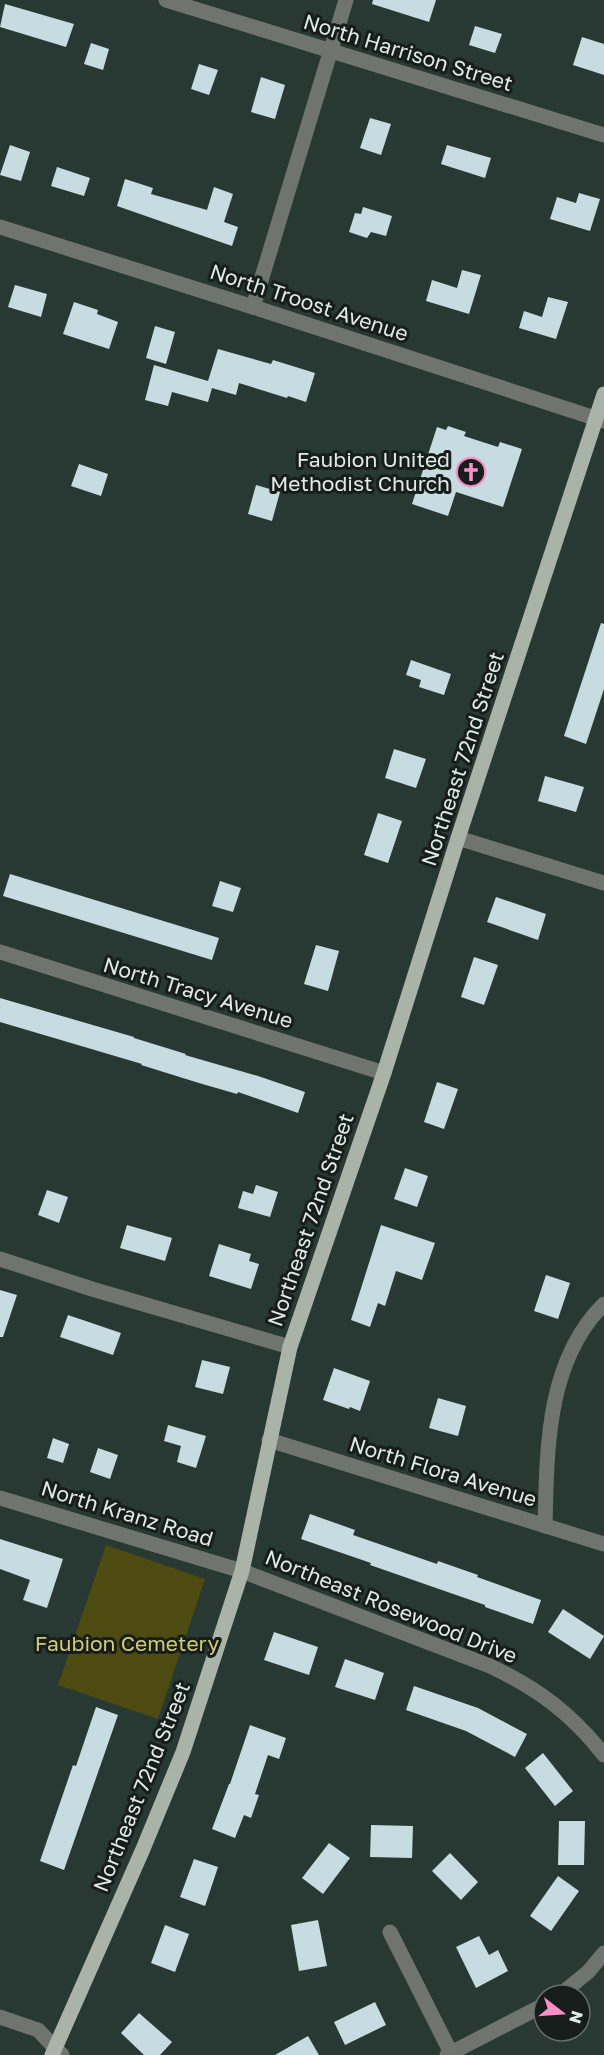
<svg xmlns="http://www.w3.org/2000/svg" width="604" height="2055" font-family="'Golos Text',sans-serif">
	<rect width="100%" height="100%" fill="#283833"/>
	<path fill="#4d4b10" d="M106 1545 205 1579 158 1719 58 1685Z"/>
	<g fill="#c7dce0">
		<path d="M373 0H436L429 22 372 4Z"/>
		<path d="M5 4 74 24 66 47 0 27Z"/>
		<path d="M475 26 502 34 495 53 469 45Z"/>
		<path d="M582 37 604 44V75L573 65Z"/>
		<path d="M91 43 109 49 103 70 84 64Z"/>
		<path d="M199 64 218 70 209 95 191 89Z"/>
		<path d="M261 77 285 85 275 119 251 112Z"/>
		<path d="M370 118 391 124 381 155 360 148Z"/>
		<path d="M10 145 30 152 21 181 0 175Z"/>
		<path d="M447 145 491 158 485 178 441 164Z"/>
		<path d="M57 167 90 178 84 196 51 186Z"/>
		<path d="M125 179 153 188 151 194 207 210 214 187 233 194 224 222 238 227 232 246 117 206Z"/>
		<path d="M579 193 600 199 590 231 550 219 557 197 576 203Z"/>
		<path d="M363 207 392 216 386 236 371 232 367 238 349 232 355 213 361 214Z"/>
		<path d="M462 270 481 275 469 314 426 301 432 280 457 288Z"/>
		<path d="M15 285 47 294 41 317 8 307Z"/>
		<path d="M548 297 568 302 556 339 519 328 524 311 542 317Z"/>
		<path d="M74 302 98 310 97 314 118 322 109 349 63 334Z"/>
		<path d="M155 326 175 332 166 364 146 358Z"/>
		<path d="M218 349 271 364 273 360 315 373 306 402 288 396 287 398 239 383 236 395 212 388 208 402 172 392 168 406 145 400 154 365 208 381Z"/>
		<path d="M448 426 466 432 464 436 498 447 500 442 522 449 503 507 456 492 448 516 412 504 437 427 446 430Z"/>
		<path d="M79 464 108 474 101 496 71 486Z"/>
		<path d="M256 485 280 492 272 521 248 514Z"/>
		<path d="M601 623 604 624V689L586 744 564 736Z"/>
		<path d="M411 660 451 674 444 695 419 687 421 680 406 675Z"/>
		<path d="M394 749 426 759 416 788 385 778Z"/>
		<path d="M545 776 584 787 576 812 538 801Z"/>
		<path d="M378 813 402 821 388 863 364 855Z"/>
		<path d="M10 874 219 938 212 960 3 896Z"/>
		<path d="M220 881 241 888 233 912 212 906Z"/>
		<path d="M496 897 546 914 538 940 487 922Z"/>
		<path d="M316 945 339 951 328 991 304 984Z"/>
		<path d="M474 957 498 965 484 1005 461 997Z"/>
		<path d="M0 998 134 1037V1038L186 1054 185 1055 258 1076 305 1092 298 1113 238 1092 237 1094 199 1083 141 1065 142 1064 0 1022Z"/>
		<path d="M437 1082 458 1089 444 1129 424 1122Z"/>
		<path d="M405 1168 428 1176 417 1207 394 1199Z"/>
		<path d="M256 1185 278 1192 270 1217 238 1208 243 1191 253 1194Z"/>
		<path d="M47 1190 68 1197 59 1223 38 1215Z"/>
		<path d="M127 1225 172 1238 165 1261 120 1248Z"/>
		<path d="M381 1225 435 1243 422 1280 396 1271 385 1306 378 1303 370 1327 351 1320Z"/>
		<path d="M219 1244 251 1254 249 1261 259 1264 251 1289 209 1276Z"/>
		<path d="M546 1275 570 1283 558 1319 534 1311Z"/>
		<path d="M0 1290 17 1295 3 1337H0Z"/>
		<path d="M68 1315 121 1333 113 1355 60 1337Z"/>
		<path d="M202 1360 230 1367 223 1394 195 1387Z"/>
		<path d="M334 1368 370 1381 360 1411 350 1407 349 1409 323 1400Z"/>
		<path d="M438 1398 466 1406 458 1436 429 1428Z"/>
		<path d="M168 1425 206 1436 196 1468 177 1462 181 1446 164 1441Z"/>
		<path d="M53 1438 69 1444 63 1463 47 1458Z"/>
		<path d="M98 1448 118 1455 110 1479 90 1472Z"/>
		<path d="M310 1514 355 1530 353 1535 437 1564 438 1561 478 1575 477 1577 541 1600 533 1624 485 1607V1605L370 1565 371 1563 301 1539Z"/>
		<path d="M0 1539 63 1559 47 1608 23 1600 30 1580 0 1569Z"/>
		<path d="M563 1609 604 1636 590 1659 548 1632Z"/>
		<path d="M274 1632 318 1647 309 1675 264 1660Z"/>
		<path d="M345 1659 384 1673 375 1700 335 1687Z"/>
		<path d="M414 1686 478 1708 527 1734 515 1757 466 1731 406 1710Z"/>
		<path d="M96 1707 118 1715 64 1870 40 1861 73 1765 76 1766Z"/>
		<path d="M250 1725 286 1738 279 1759 268 1755 255 1794 259 1795 251 1818 244 1815 235 1838 212 1829 229 1784H230Z"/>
		<path d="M543 1753 573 1791 555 1806 525 1768Z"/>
		<path d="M559 1821H585L584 1865H558Z"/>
		<path d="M371 1825 413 1826 412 1858 370 1857Z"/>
		<path d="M329 1843 350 1858 323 1894 302 1878Z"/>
		<path d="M450 1853 478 1882 461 1900 432 1871Z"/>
		<path d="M194 1859 218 1867 205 1906 180 1897Z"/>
		<path d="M558 1876 579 1891 551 1931 530 1916Z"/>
		<path d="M318 1920 327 1966 299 1971 291 1925Z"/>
		<path d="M165 1925 189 1934 175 1972 151 1963Z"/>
		<path d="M479 1936 489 1955 498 1950 508 1971 476 1988 456 1947Z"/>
		<path d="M375 2002 386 2025 345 2045 334 2022Z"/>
		<path d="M139 2013 172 2042 160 2055H144L121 2033Z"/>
		<path d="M308 2036 319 2055H275Z"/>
	</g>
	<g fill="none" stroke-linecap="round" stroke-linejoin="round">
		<g stroke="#6f746e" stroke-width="15">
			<path d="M166 0 604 135"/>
			<path d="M0 227 253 307 604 421"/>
			<path d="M253 307 346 0"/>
			<path d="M458 838 604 883"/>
			<path d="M0 952 384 1073"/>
			<path d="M0 1259 92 1289 290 1347"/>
			<path d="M269 1440 604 1544"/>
			<path d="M0 1498 242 1571 490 1666C538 1689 571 1713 604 1755"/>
			<path d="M545 1526C547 1450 546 1361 604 1304"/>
			<path d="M390 1932 451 2053"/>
			<path d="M560 1995 588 1972 604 1953"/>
			<path d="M0 2017 38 2030 62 2055"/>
			<path d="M447 2055 544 2005"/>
		</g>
		<path stroke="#a9b3a7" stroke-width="15" d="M52 2055 143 1849 183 1752 242 1571 290 1347 384 1073 458 838 604 394"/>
	</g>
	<defs>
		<g id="church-ring" transform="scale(1.5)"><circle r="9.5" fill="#161d1b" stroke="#f98fc9" stroke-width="1.5"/><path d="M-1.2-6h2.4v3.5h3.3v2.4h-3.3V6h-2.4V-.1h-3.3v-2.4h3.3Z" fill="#f98fc9"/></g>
	</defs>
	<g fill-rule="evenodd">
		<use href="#church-ring" x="471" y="472"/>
	</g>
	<g text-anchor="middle" stroke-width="6" stroke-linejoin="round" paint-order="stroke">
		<g font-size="21" fill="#dfe9e6" stroke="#161d1b">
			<text transform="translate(408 53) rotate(17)" y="7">North Harrison Street</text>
			<text transform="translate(309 303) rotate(18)" y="7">North Troost Avenue</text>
			<text transform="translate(463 759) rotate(-72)" y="7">Northeast 72nd Street</text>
			<text transform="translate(198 993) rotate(17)" y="7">North Tracy Avenue</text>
			<text transform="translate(311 1220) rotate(-71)" y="7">Northeast 72nd Street</text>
			<text transform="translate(443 1472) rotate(17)" y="7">North Flora Avenue</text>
			<text transform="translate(127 1514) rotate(17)" y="7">North Kranz Road</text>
			<text transform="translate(391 1607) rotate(22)" y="7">Northeast Rosewood Drive</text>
			<text transform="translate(142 1787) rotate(-68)" y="7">Northeast 72nd Street</text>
		</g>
		<g font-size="21" fill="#dfe9e6" stroke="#161d1b" text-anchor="end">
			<text x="450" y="467">Faubion United<tspan x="450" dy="24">Methodist Church</tspan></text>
		</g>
		<g font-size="21" fill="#cecc75" stroke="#161d1b">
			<text x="127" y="1651">Faubion Cemetery</text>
		</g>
	</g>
	<g transform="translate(562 2013) rotate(107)"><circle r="28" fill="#161d1b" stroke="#666f6c" stroke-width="1.5"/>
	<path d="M0-4.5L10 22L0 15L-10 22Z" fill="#f98fc9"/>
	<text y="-9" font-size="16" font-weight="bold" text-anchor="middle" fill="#dfe9e6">N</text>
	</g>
</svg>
